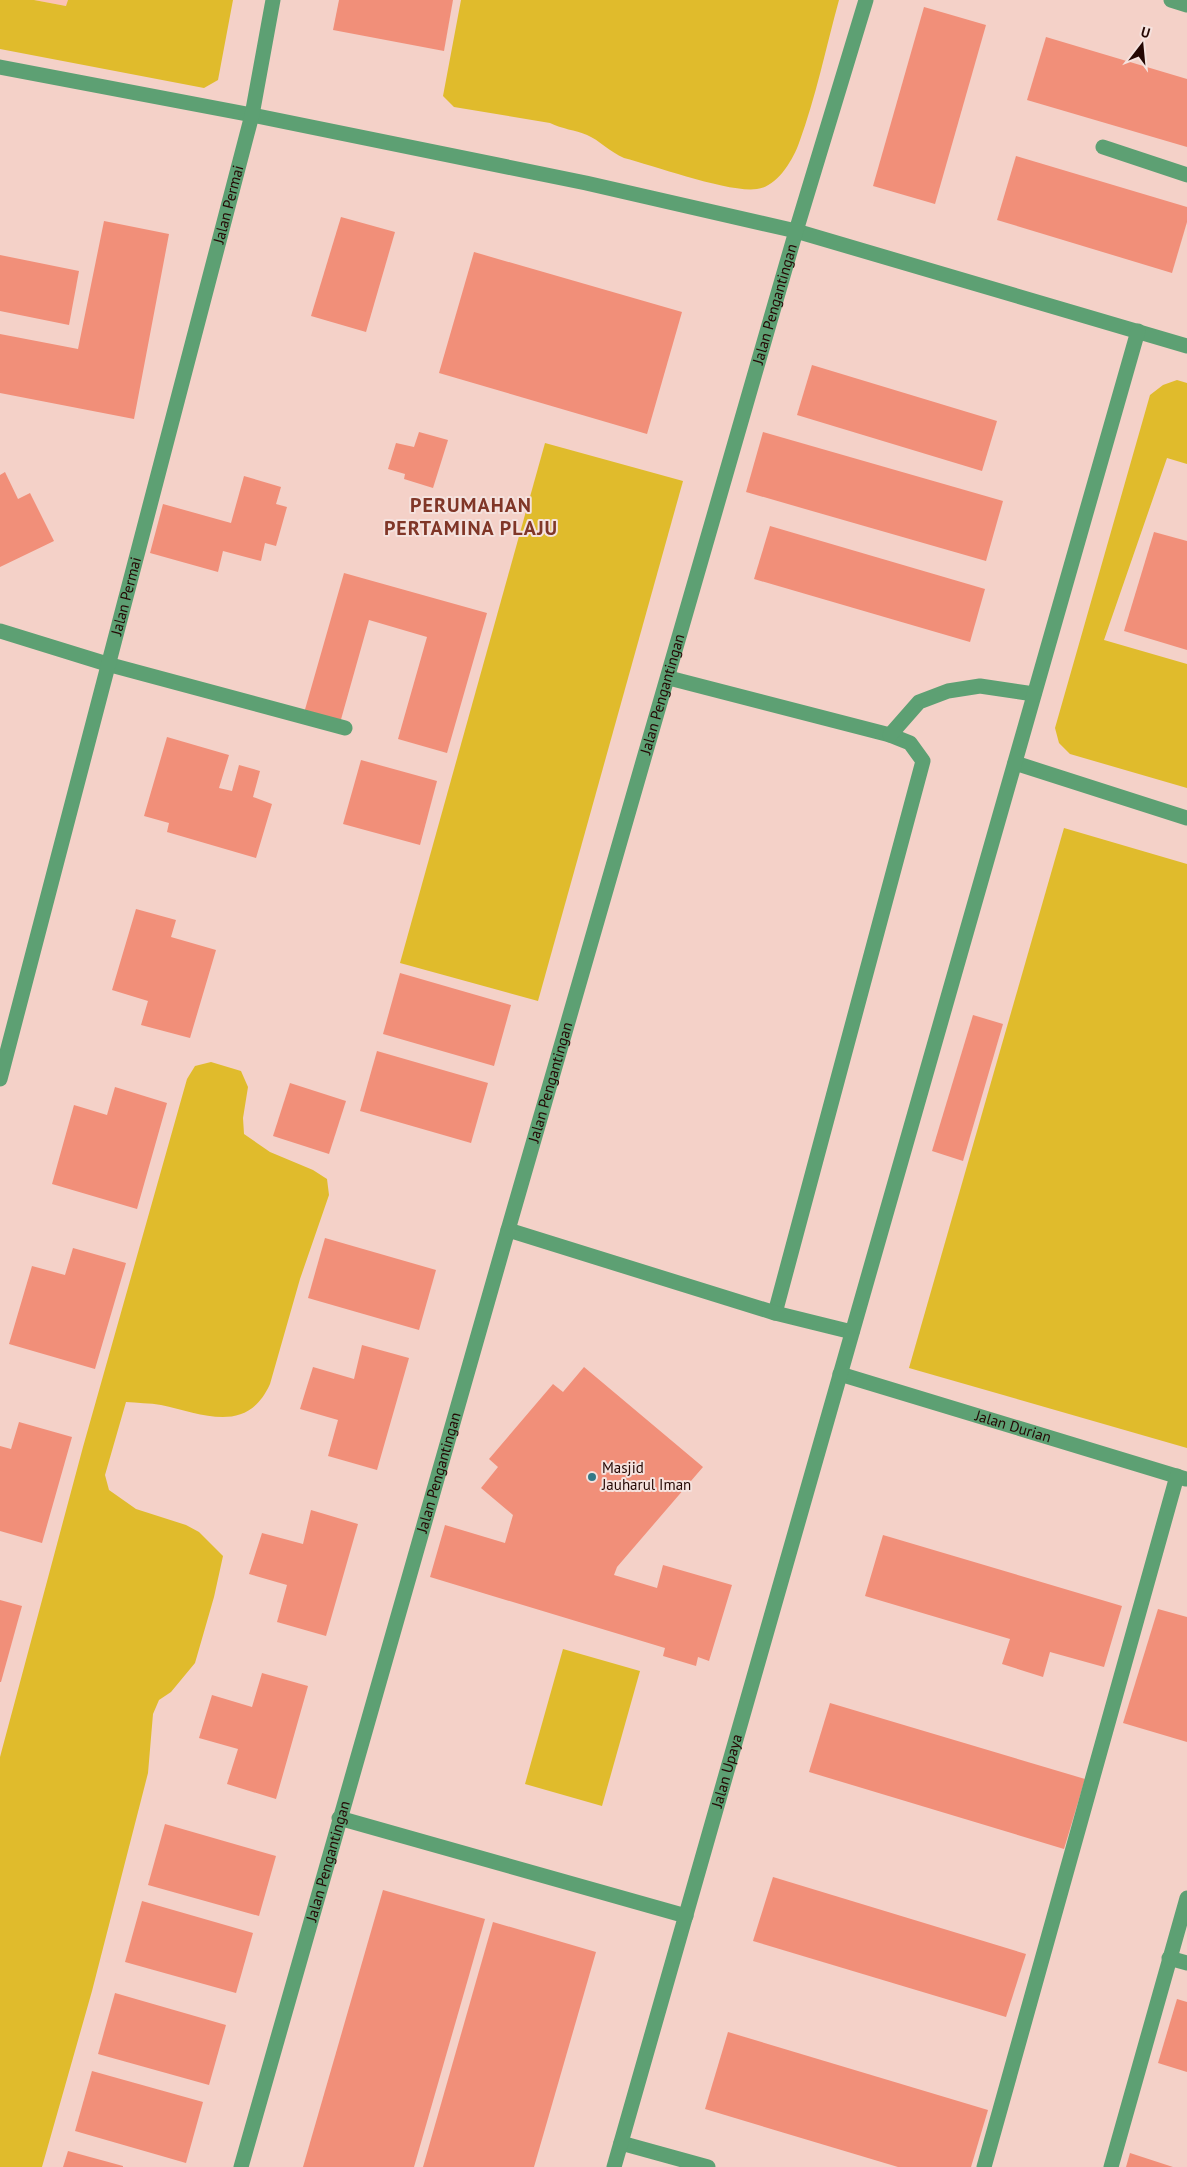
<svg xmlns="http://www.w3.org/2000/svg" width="1187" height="2167" font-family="'PT Sans',sans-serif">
	<rect width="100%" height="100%" fill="#f4d1c8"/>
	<path fill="#fcc2b5" d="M34 0H68L67 6Z"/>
	<g fill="#e0bb2c">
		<path d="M0 0H34L66 6 68 0H233L218 80 204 88 0 49Z"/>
		<path d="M461 0H839C826 47 816 97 799 143 793 160 777 187 757 189 729 193 655 166 624 158 610 152 599 140 587 135 575 130 562 129 550 123L454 107 443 96Z"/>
		<path d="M1177 380 1187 383V464L1167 458 1104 640 1187 664V788L1070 754 1059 743 1055 728 1150 395 1163 385Z"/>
		<path d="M545 443 683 481 538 1001 400 963Z"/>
		<path d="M1064 828 1187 864V1448L909 1368Z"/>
		<path d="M211 1062 241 1071 248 1087 243 1118 244 1134 270 1152 313 1170 327 1179 329 1195 300 1279 270 1384C247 1435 203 1414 161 1405 150 1403 137 1403 126 1402L105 1475 109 1490 136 1509 186 1525 199 1532 223 1556 214 1597 195 1663 171 1692 159 1700 153 1714 148 1773 92 1991 42 2167H0V1757L83 1447 187 1079 195 1066Z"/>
		<path d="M563 1649 640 1671 602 1806 525 1784Z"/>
	</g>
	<g fill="#f18f79">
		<path d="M339 0H453L444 51 333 30Z"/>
		<path d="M924 7 986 25 935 204 873 186Z"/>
		<path d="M1046 37 1187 79V147L1027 100Z"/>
		<path d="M1016 156 1187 207V222L1172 273 997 220Z"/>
		<path d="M341 217 395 232 366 332 311 316Z"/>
		<path d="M104 221 169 234 134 419 0 393V334L78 349Z"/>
		<path d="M474 252 682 312 647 434 439 373Z"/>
		<path d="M0 255 79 271 69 325 0 311Z"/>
		<path d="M812 365 997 421 982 471 797 415Z"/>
		<path d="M419 432 448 440 433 488 404 479 405 474 388 469 396 443 414 447Z"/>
		<path d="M763 432 1003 501 986 561 746 492Z"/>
		<path d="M5 472 18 499 30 493 54 541 0 567V475Z"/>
		<path d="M244 476 281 487 276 504 287 507 276 546 265 543 261 561 223 551 218 572 150 553 163 504 231 523Z"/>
		<path d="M770 526 985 589 970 642 754 579Z"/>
		<path d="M1154 532 1187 541V650L1124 631Z"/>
		<path d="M344 573 487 613 447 753 398 739 427 637 369 620 340 723 304 713Z"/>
		<path d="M167 737 229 755 219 788 232 791 239 765 260 771 253 797 272 804 256 858 167 832 169 823 144 816Z"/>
		<path d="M361 760 437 781 420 845 343 824Z"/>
		<path d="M136 909 176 920 171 937 216 950 190 1038 141 1025 148 1001 112 990Z"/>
		<path d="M400 973 511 1005 494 1066 383 1034Z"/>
		<path d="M973 1015 1003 1024 963 1161 932 1151Z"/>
		<path d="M377 1051 488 1083 471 1143 360 1111Z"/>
		<path d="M290 1083 346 1101 329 1154 273 1136Z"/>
		<path d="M115 1087 167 1103 137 1209 52 1184 74 1105 107 1115Z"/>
		<path d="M325 1238 436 1270 419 1330 308 1298Z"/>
		<path d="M73 1248 126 1263 95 1369 9 1344 32 1266 65 1275Z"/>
		<path d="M362 1345 409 1358 377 1470 328 1456 338 1420 300 1409 313 1367 354 1379Z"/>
		<path d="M584 1367 703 1467 617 1567 614 1575 657 1588 663 1565 732 1585 709 1661 698 1657 696 1666 663 1656 665 1648 430 1577 445 1525 505 1543 513 1515 481 1488 498 1467 489 1459 553 1384 563 1392Z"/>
		<path d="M19 1422 72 1437 42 1543 0 1531V1446L11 1449Z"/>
		<path d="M311 1510 358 1524 326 1636 277 1622 287 1585 249 1574 262 1533 303 1544Z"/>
		<path d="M883 1535 1122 1606 1104 1667 1050 1652 1043 1677 1002 1664 1010 1639 865 1596Z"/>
		<path d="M0 1600 22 1606 1 1682H0Z"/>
		<path d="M1158 1609 1187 1617V1742L1123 1723Z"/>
		<path d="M262 1673 308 1686 276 1799 227 1784 238 1749 199 1738 212 1695 252 1707Z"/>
		<path d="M830 1703 1085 1779 1064 1849 809 1772Z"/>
		<path d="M165 1824 276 1856 259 1916 148 1885Z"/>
		<path d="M773 1877 1026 1954 1006 2017 753 1941Z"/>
		<path d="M383 1890 485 1919 468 1979 414 2167H303Z"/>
		<path d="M142 1901 253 1933 236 1993 125 1962Z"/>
		<path d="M493 1922 596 1952 534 2167H423Z"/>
		<path d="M115 1993 226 2025 209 2085 98 2054Z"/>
		<path d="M1177 1999 1187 2002V2072L1158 2063Z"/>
		<path d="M728 2032 988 2110 971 2167H898L705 2109Z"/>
		<path d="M92 2071 203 2102 186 2163 75 2131Z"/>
		<path d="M68 2151 123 2166V2167H63Z"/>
		<path d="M1130 2153 1173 2167H1126Z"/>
	</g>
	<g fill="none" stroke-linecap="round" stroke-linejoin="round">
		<g stroke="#5da073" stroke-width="15">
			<path d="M1171 0 1187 5"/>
			<path d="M0 67 252 115 586 183 796 231 1187 346"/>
			<path d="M1103 147 1187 175"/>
			<path d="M0 631 107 664 345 728"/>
			<path d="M669 678 890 735 910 743 923 761 775 1313"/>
			<path d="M890 735 919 702 948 691 980 686 1034 694"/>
			<path d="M1015 763 1187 818"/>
			<path id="s1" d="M0 1079 252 115 273 0"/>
			<path d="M508 1230 775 1313 852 1332"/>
			<path id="s2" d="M840 1374 1186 1479"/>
			<path d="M339 1818 686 1916"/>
			<path d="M1169 1958 1187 1963"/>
			<path d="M621 2143 708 2167"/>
			<path id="s3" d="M241 2167 508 1230 796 231 866 0"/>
			<path id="s4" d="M614 2167 1138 331"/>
			<path d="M984 2167 1177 1476"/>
			<path d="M1111 2167 1187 1898"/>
		</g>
	</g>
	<circle fill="#347987" stroke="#f5e2de" stroke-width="2" cx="592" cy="1477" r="5"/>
	<g text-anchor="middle" stroke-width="4" stroke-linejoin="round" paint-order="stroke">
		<g font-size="15" fill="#240703" stroke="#f5e2de">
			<text dy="5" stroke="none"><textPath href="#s1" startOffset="904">Jalan Permai</textPath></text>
			<text dy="5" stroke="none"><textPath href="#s3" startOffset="1938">Jalan Pengantingan</textPath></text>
			<text dy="5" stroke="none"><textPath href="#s1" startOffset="499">Jalan Permai</textPath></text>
			<text dy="5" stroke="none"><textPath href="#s3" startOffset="1532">Jalan Pengantingan</textPath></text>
			<text dy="5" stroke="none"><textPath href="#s3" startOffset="1128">Jalan Pengantingan</textPath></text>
			<text dy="5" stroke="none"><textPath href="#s2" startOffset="181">Jalan Durian</textPath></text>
			<text dy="5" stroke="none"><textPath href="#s3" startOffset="722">Jalan Pengantingan</textPath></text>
			<text dy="5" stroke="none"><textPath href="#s4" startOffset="412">Jalan Upaya</textPath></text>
			<text dy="5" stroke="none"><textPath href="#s3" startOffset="318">Jalan Pengantingan</textPath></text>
		</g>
		<g font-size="15" fill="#240703" stroke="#f5e2de" text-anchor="start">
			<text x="602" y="1473">Masjid<tspan x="602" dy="17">Jauharul Iman</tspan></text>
		</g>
		<g font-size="20" font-weight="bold" letter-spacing="1" fill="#803627" stroke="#f5e2de">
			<text x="471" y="512">PERUMAHAN<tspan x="471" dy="23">PERTAMINA PLAJU</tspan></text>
		</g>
	</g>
	<g transform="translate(1142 45) rotate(16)" stroke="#f5e2de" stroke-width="4" paint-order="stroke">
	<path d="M0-4L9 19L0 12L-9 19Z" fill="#240703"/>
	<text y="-8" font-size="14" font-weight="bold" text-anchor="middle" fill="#240703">U</text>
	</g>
</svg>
